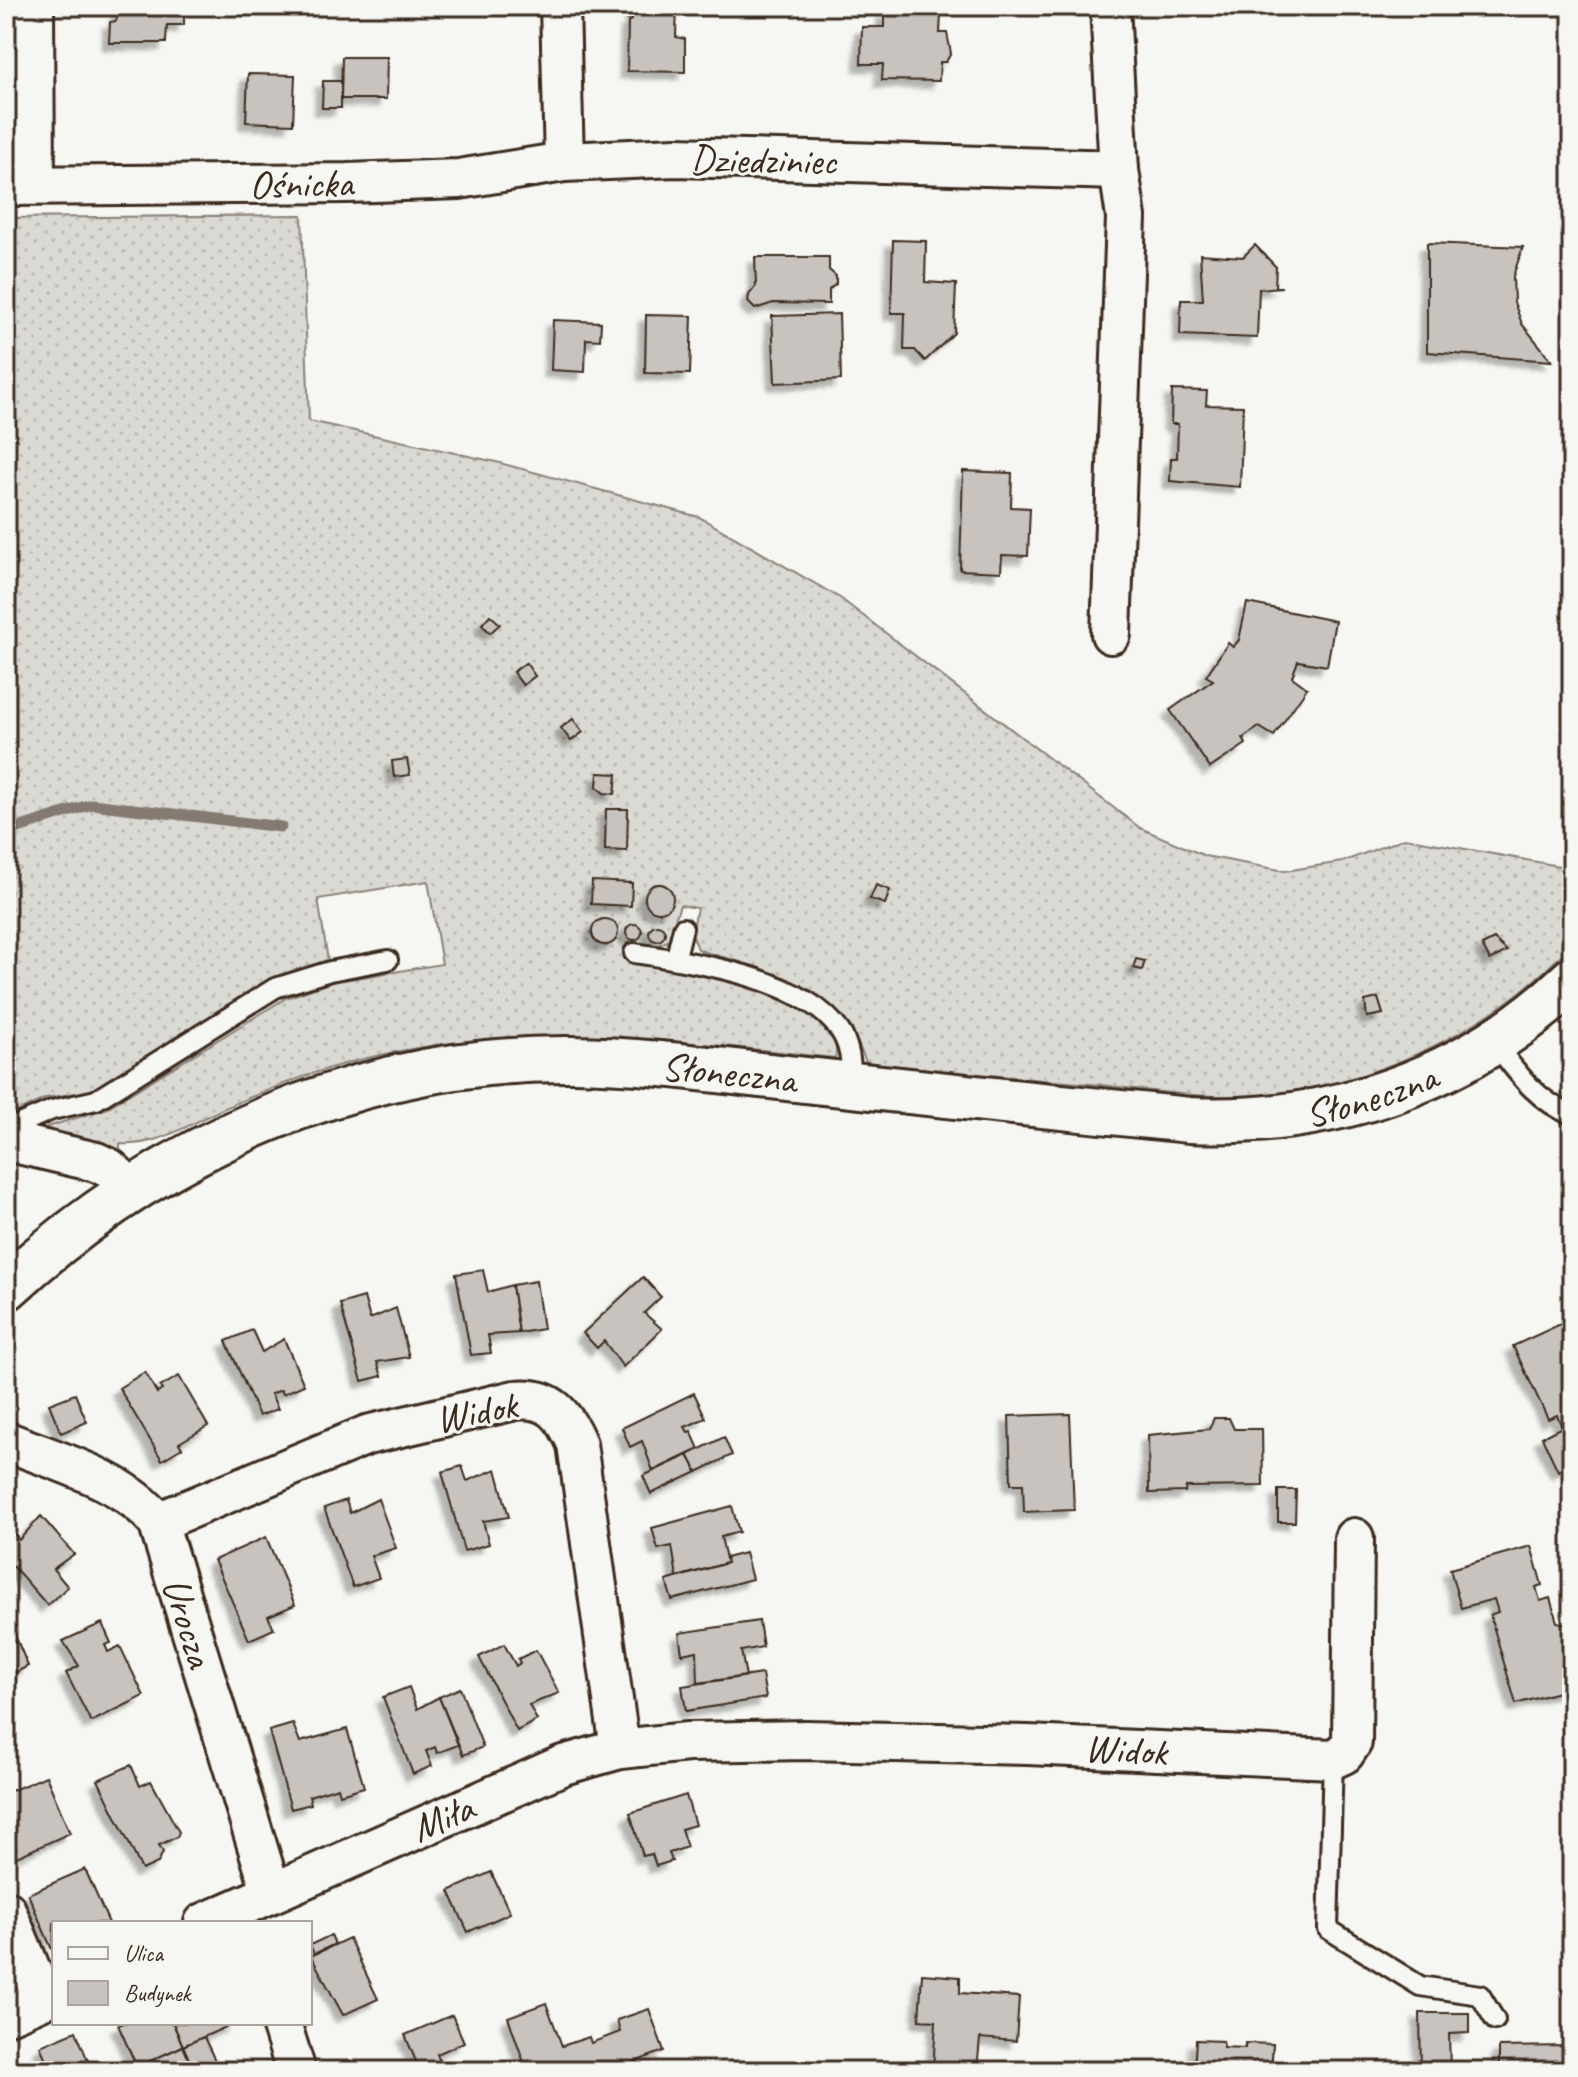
<svg xmlns="http://www.w3.org/2000/svg" width="1578" height="2077" font-family="Caveat,sans-serif">
	<defs>
		<pattern id="grass-dots" width="8" height="8" patternUnits="userSpaceOnUse" patternTransform="scale(2)"><rect width="8" height="8" fill="#dad9d3"/><path d="M2 2h.1M6 6h.1" fill="none" stroke="#bcbab5" stroke-width="1.8" stroke-linecap="round"/></pattern>
		<filter id="shadow"><feDropShadow dx="-7" dy="7" stdDeviation="2" flood-color="#0004"/></filter>
	</defs>
	<rect width="100%" height="100%" fill="#f6f6f2"/>
	<filter id="ink" filterUnits="userSpaceOnUse"><feTurbulence type="fractalNoise" baseFrequency=".0125" numOctaves="2"/><feDisplacementMap in="SourceGraphic" scale="16" xChannelSelector="R" yChannelSelector="G"/><feConvolveMatrix kernelMatrix="1 2 1 2 8 2 1 2 1" color-interpolation-filters="sRGB"/></filter>
	<g filter="url(#ink)">
		<path fill="url(#grass-dots)" stroke="#8a8278" stroke-width="2" fill-rule="evenodd" d="M302 215 309 421 496 462 699 517 840 598 1140 828 1205 856 1285 871 1342 862 1405 838 1559 866 1572 859V944C1488 1034 1365 1091 1242 1096 1192 1098 1141 1089 1091 1084 1016 1078 941 1071 866 1062 843 1000 799 983 740 962 726 957 711 955 698 949L692 934 697 908 680 905 668 941 653 947 627 943 624 959C662 966 852 999 835 1058 667 1040 526 1019 359 1060 314 1071 270 1089 227 1107 192 1122 159 1147 120 1144V1150L92 1148 31 1132 105 1109 286 998 332 982 442 964 428 881 318 899 328 960 262 985 81 1097 77 1093 46 1098 6 1117V218ZM525 663 535 676 523 685 513 672ZM407 759 409 775 394 777 392 761ZM599 773 617 775 615 794 604 793 597 787ZM662 884 670 889 673 899 668 908 656 911 646 903V893L652 885ZM601 919 613 921 618 929 616 940 606 946 598 944 591 933 593 925ZM1494 939 1506 951 1490 960 1482 945ZM1378 998 1383 1014 1367 1017 1365 1001Z"/>
		<g fill="none" stroke-linecap="round" stroke-linejoin="round">
			<path stroke="#857a71" stroke-width="11" d="M6 832 92 804 281 827"/>
		</g>
		<g fill="#c8c3be" stroke="#3b2a1e" stroke-width="2" filter="url(#shadow)">
			<path d="M121 6H184V25H167L166 43H109L110 22 116 21Z"/>
			<path d="M633 6H677L676 37 685 39V72L627 71 628 21 632 20Z"/>
			<path d="M884 12 941 14 940 33H947L951 53 946 62H940L939 81 882 80 883 64H861L862 27H884Z"/>
			<path d="M342 57H387L386 99H341Z"/>
			<path d="M248 74 295 75 293 124 246 122Z"/>
			<path d="M323 81H341V108H322Z"/>
			<path d="M893 240 926 241 925 282 956 284 954 333 925 361 915 350H904L905 313H891Z"/>
			<path d="M1427 243 1523 247 1513 276 1514 302 1522 324 1552 361 1427 352Z"/>
			<path d="M1255 245 1276 267 1275 287H1282L1259 289 1257 338 1180 335 1181 300H1203L1200 254 1243 257Z"/>
			<path d="M755 257H829V270L836 276V284L829 290V304L773 303 755 309 748 302 749 295 756 286Z"/>
			<path d="M839 314 841 380 775 383 772 316Z"/>
			<path d="M646 315 692 316 690 374 645 373Z"/>
			<path d="M553 320 601 322 600 340 586 339 585 372 551 370Z"/>
			<path d="M1172 390 1207 391 1206 405 1243 406 1240 487 1170 481 1171 458H1177L1178 424H1171Z"/>
			<path d="M963 471 1012 473 1011 507 1030 508 1028 556 1002 555 1001 572 960 570Z"/>
			<path d="M1247 603 1335 621 1327 666 1298 661 1292 677 1307 688 1274 736 1259 727 1243 738 1246 744 1210 768 1170 710 1213 680 1206 676 1228 643 1233 647 1239 640Z"/>
			<path d="M490 615 500 624 490 633 482 624Z"/>
			<path d="M526 663 535 676 523 685 513 672Z"/>
			<path d="M573 719 583 732 571 741 561 728Z"/>
			<path d="M407 759 410 775 394 777 392 761Z"/>
			<path d="M598 773 617 774 615 794 604 793 597 787Z"/>
			<path d="M606 809H628L627 851 605 850Z"/>
			<path d="M592 881 632 883 631 906 591 904Z"/>
			<circle cx="659" cy="898" r="14"/>
			<path d="M876 885 890 890 885 904 870 899Z"/>
			<circle cx="605" cy="932" r="13"/>
			<circle cx="634" cy="932" r="8"/>
			<circle cx="657" cy="933" r="8"/>
			<path d="M1494 939 1507 951 1490 960 1482 945Z"/>
			<path d="M1136 959 1145 961 1142 970 1133 968Z"/>
			<path d="M1378 998 1383 1014 1367 1017 1365 1001Z"/>
			<path d="M483 1270 488 1292 512 1285 519 1333 488 1335 491 1353 471 1355 456 1274Z"/>
			<path d="M643 1277 661 1297 644 1313 662 1329 623 1367 604 1341 597 1348 583 1333Z"/>
			<path d="M536 1281 543 1329 519 1333 512 1285Z"/>
			<path d="M364 1297 370 1319 396 1308 409 1357 377 1362 382 1376 362 1381 340 1304Z"/>
			<path d="M1567 1321 1572 1332V1464L1558 1471 1542 1437 1562 1427 1557 1415 1548 1419 1513 1346Z"/>
			<path d="M252 1330 262 1352 284 1339 304 1385 283 1394 281 1390 271 1394 278 1409 259 1416 226 1341Z"/>
			<path d="M145 1372 157 1393 162 1390 160 1387 179 1376 208 1426 179 1443 182 1448 162 1460 119 1388Z"/>
			<path d="M694 1393 706 1418 685 1427 688 1432 691 1431 699 1449 653 1471 642 1441 630 1447 622 1428Z"/>
			<path d="M75 1394 87 1422 61 1433 49 1404Z"/>
			<path d="M1070 1414 1074 1510 1024 1512 1023 1484H1011L1009 1416Z"/>
			<path d="M1214 1418H1229L1234 1429H1262L1263 1486 1186 1487 1185 1492 1149 1493 1148 1435 1209 1429Z"/>
			<path d="M724 1437 732 1455 697 1472 688 1455Z"/>
			<path d="M688 1455 697 1472 651 1494 643 1476Z"/>
			<path d="M462 1466 467 1481 496 1469 509 1517 483 1521 489 1544 464 1551 442 1472Z"/>
			<path d="M1278 1490H1296L1295 1522H1278Z"/>
			<path d="M378 1499 396 1548 371 1556 379 1578 353 1587 324 1508 346 1500 350 1513Z"/>
			<path d="M732 1506 739 1532 721 1537 727 1563 677 1577 672 1546 658 1549 652 1528Z"/>
			<path d="M41 1516 74 1554 53 1569 68 1587 47 1605 6 1558V1536L12 1531 19 1540Z"/>
			<path d="M266 1537 295 1605 268 1616 274 1629 249 1640 214 1560Z"/>
			<path d="M1531 1546 1542 1585 1536 1587 1540 1601 1550 1598 1557 1622 1572 1625V1662L1569 1663 1572 1688 1516 1704 1490 1615 1498 1612 1494 1599 1461 1608 1450 1569Z"/>
			<path d="M745 1553 752 1579 672 1600 666 1581 727 1563 726 1558Z"/>
			<path d="M759 1621 763 1647 741 1651 746 1676 698 1683 697 1651 682 1654 679 1633Z"/>
			<path d="M102 1623 111 1643 105 1645 108 1652 120 1646 144 1696 91 1722 66 1673 79 1666 63 1641Z"/>
			<path d="M14 1633 28 1666 15 1673 10 1661 6 1662V1637Z"/>
			<path d="M504 1644 516 1666 520 1663 518 1659 536 1650 559 1693 529 1705 537 1720 517 1731 479 1657Z"/>
			<path d="M762 1674 766 1698 686 1711 682 1686Z"/>
			<path d="M409 1687 417 1709 439 1697 458 1745 437 1753 435 1747 426 1751 432 1766 413 1774 383 1697Z"/>
			<path d="M460 1688 483 1747 463 1755 439 1697Z"/>
			<path d="M293 1724 300 1742 347 1729 364 1787 340 1794 338 1787 309 1796 311 1804 291 1809 269 1731Z"/>
			<path d="M131 1765 140 1786 151 1781 179 1832 177 1837 159 1845 163 1852 158 1863 142 1870 98 1780Z"/>
			<path d="M46 1776 70 1833 10 1860 6 1851V1793Z"/>
			<path d="M686 1795 695 1825 681 1829 687 1847 669 1853 672 1861 656 1866 652 1854 643 1856 630 1813Z"/>
			<path d="M85 1869 109 1923H54L53 1952 28 1894Z"/>
			<path d="M491 1872 510 1913 468 1932 449 1891Z"/>
			<path d="M331 1935 335 1944 314 1954 310 1945Z"/>
			<path d="M349 1938 378 1999 343 2015 311 1956Z"/>
			<path d="M922 1974 960 1977V1993L1019 1997 1016 2041 980 2038 977 2071H933L936 2021 919 2020Z"/>
			<path d="M546 2003 562 2046 589 2037 591 2043 620 2032 617 2020 649 2009 664 2051 634 2062 637 2071H527L508 2017Z"/>
			<path d="M1420 2013H1469V2033L1449 2034 1450 2069 1421 2070Z"/>
			<path d="M452 2015 464 2042 437 2054 441 2064 420 2071 405 2035Z"/>
			<path d="M124 2023H173L183 2046 137 2067 118 2025Z"/>
			<path d="M173 2023H235L183 2046Z"/>
			<path d="M76 2031 92 2071H51L40 2046Z"/>
			<path d="M204 2037 218 2067 194 2071 183 2046Z"/>
			<path d="M1196 2040 1223 2041V2047L1245 2048V2043L1273 2044 1271 2071H1194Z"/>
			<path d="M183 2046 194 2071H139L137 2067Z"/>
			<path d="M1572 2046V2071H1499V2047Z"/>
		</g>
		<g fill="none" stroke-linecap="round" stroke-linejoin="round">
			<g stroke="#3b2a1e" stroke-width="24">
				<g id="service">
					<path d="M634 953C693 962 803 977 840 1031 851 1047 851 1066 852 1085"/>
					<path d="M676 957 683 928"/>
					<path d="M1493 1041C1516 1071 1536 1101 1572 1115"/>
					<path d="M6 1138 10 1128 52 1110 96 1100 275 988 330 971 388 960"/>
					<path d="M1333 1759 1328 1929 1420 1986 1480 1995 1495 2020"/>
				</g>
			</g>
			<g stroke="#3b2a1e" stroke-width="44">
				<g id="minor">
					<path d="M34 6 35 185"/>
					<path d="M560 6 564 162"/>
					<path d="M1110 6 1119 170 1126 217 1111 634"/>
					<path d="M6 186 347 183 459 179 564 162 676 157 1119 170"/>
					<path d="M6 1141 96 1162 109 1168 131 1188"/>
					<path d="M6 1441C57 1462 123 1478 158 1522L271 1891"/>
					<path d="M158 1522 367 1435 515 1400C550 1396 564 1414 577 1444L620 1749"/>
					<path d="M6 1910 43 1999"/>
					<path d="M204 1923 563 1765 620 1749 688 1742 806 1740 1028 1745 1333 1759 1344 1754 1352 1742 1354 1538"/>
					<path d="M6 2015 54 1994"/>
					<path d="M281 2023 296 2071"/>
				</g>
			</g>
			<g stroke="#3b2a1e" stroke-width="50">
				<g id="tertiary">
					<path id="s1" d="M6 1288C160 1145 360 1057 572 1059 653 1060 735 1073 815 1081 940 1094 1064 1108 1189 1120 1332 1126 1468 1080 1572 980"/>
				</g>
			</g>
			<use href="#service" stroke="#f6f6f2" stroke-width="18"/>
			<use href="#minor" stroke="#f6f6f2" stroke-width="38"/>
			<use href="#tertiary" stroke="#f6f6f2" stroke-width="44"/>
		</g>
	</g>
	<g text-anchor="middle" stroke-width="6" stroke-linejoin="round" paint-order="stroke">
		<g font-size="40" fill="#3b2a1e" stroke="#f6f6f2">
			<text transform="translate(763 159) rotate(1)" y="14">Dziedziniec</text>
			<text transform="translate(301 183) rotate(-1)" y="14">Ośnicka</text>
			<text transform="translate(729 1072) rotate(6)" y="14">Słoneczna</text>
			<text dy="14" stroke="none"><textPath href="#s1" startOffset="1430">Słoneczna</textPath></text>
			<text transform="translate(476 1411) rotate(-11)" y="14">Widok</text>
			<text transform="translate(189 1622) rotate(73)" y="14">Urocza</text>
			<text transform="translate(1126 1749) rotate(3)" y="14">Widok</text>
			<text transform="translate(442 1817) rotate(-23)" y="14">Miła</text>
		</g>
	</g>
	<rect width="1578" height="2077" fill="none" stroke="#f6f6f2" stroke-width="32"/>
	<rect x="16" y="16" width="1546" height="2045" fill="none" stroke="#3b2a1e" stroke-width="3" filter="url(#ink)"/>
	<rect x="52" y="1921" width="260" height="104" fill="#f6f6f2" stroke="#aba49d" stroke-width="2"/>
	<rect x="68" y="1947" width="40" height="12" fill="#f6f6f2" stroke="#aba49d" stroke-width="2"/>
	<text x="124" y="1961" font-size="24" fill="#3b2a1e">Ulica</text>
	<rect x="68" y="1981" width="40" height="24" fill="#c8c3be" stroke="#aba49d" stroke-width="2"/>
	<text x="124" y="2001" font-size="24" fill="#3b2a1e">Budynek</text>
</svg>
